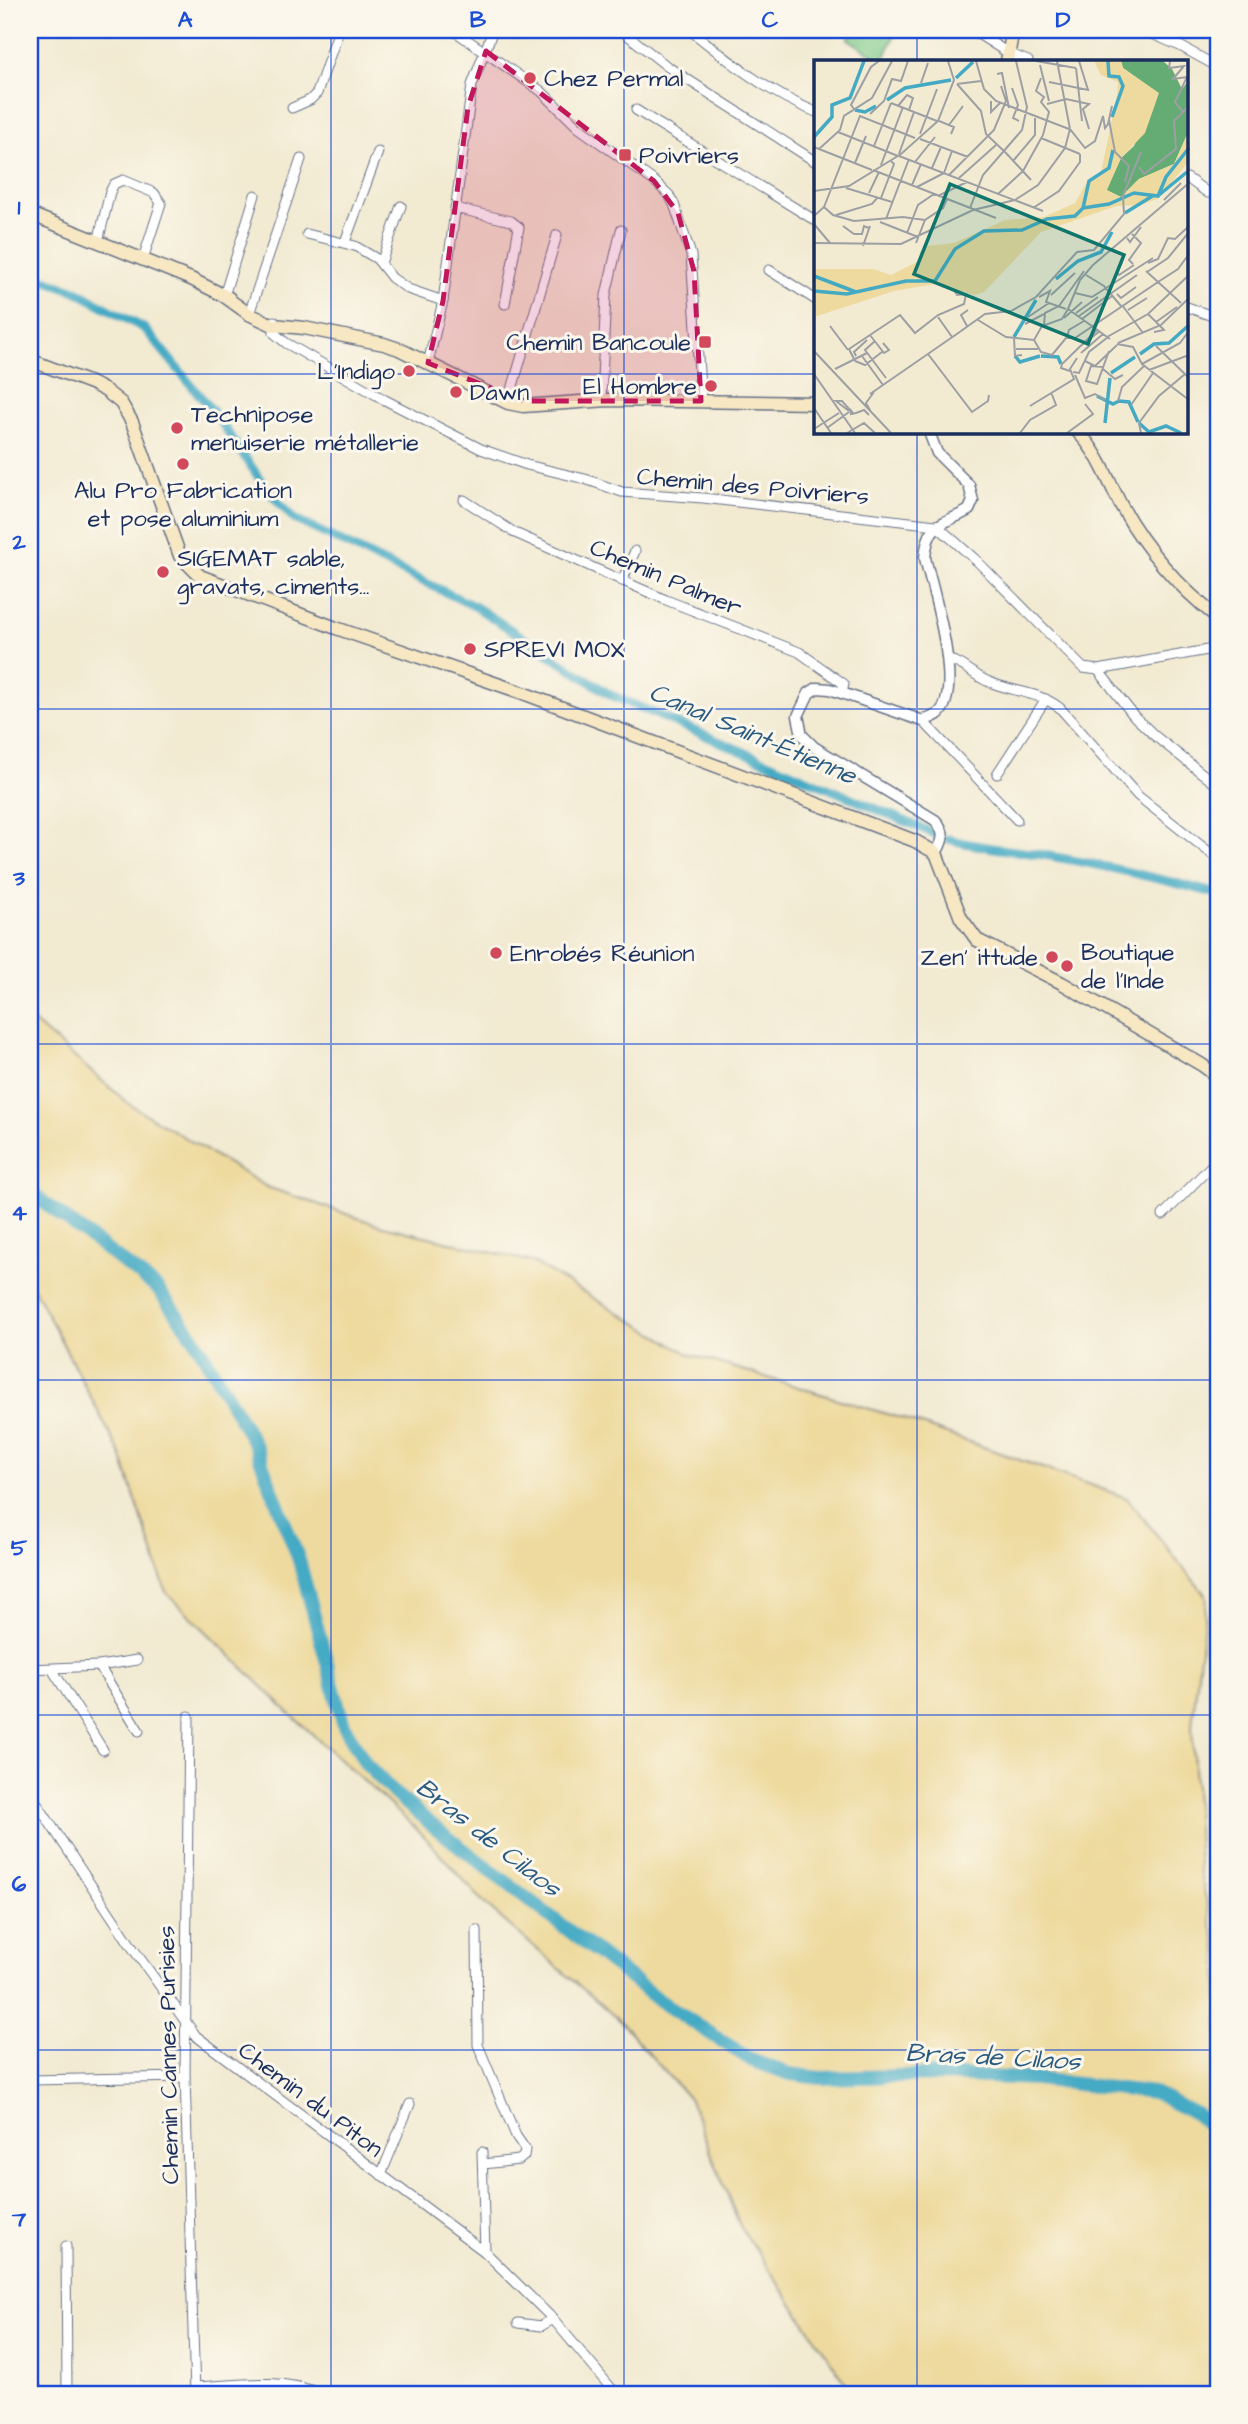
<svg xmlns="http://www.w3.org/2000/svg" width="1248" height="2424" font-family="'Architects Daughter',sans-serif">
	<rect width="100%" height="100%" fill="#fbf7ec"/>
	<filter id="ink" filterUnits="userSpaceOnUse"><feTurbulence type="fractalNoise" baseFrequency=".0143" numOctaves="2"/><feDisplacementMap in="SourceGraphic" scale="14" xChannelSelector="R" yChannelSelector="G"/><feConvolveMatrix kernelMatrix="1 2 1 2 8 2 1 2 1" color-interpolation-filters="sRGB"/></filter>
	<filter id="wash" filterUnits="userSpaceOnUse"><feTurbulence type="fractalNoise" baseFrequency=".00686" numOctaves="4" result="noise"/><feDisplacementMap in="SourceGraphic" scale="28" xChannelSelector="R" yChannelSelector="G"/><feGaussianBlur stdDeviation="1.57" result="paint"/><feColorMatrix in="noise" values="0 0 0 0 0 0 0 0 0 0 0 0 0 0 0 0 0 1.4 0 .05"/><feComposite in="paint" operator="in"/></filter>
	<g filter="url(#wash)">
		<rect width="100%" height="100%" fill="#f2ead1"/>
		<path fill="#7bc887" stroke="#4b7c72" stroke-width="2" d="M854 30H897L883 61 848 39Z"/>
		<path fill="#eeda9e" stroke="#84847e" stroke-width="2" d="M30 1019 129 1104 267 1187 379 1225 532 1262 689 1354 910 1421 1127 1498 1207 1597 1192 1725 1199 1868 1218 1952V2394H853L740 2226 690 2100 621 2022 487 1906 422 1834 288 1712 166 1592 121 1455 30 1281Z"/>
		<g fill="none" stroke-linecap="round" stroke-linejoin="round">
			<g stroke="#44aac4" stroke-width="9">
				<path d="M30 275 76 291 145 329 215 414 266 488 294 519 476 607 611 695 935 834"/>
				<path d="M948 839C979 848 1012 850 1044 855 1103 865 1161 879 1218 894"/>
			</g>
			<path stroke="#44aac4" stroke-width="14" d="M30 1192 157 1288 196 1341 255 1445 299 1560 344 1726 366 1764 395 1794 437 1829 660 2001 753 2061 790 2074 820 2078 940 2075 1036 2079 1154 2093 1196 2114 1218 2132"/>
		</g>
	</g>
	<g filter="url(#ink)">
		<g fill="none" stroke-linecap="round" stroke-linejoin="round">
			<g stroke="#667086" stroke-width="11">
				<g id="minor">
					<path d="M453 30 541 91 579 128 654 181 669 195 674 204 691 255 701 401"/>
					<path d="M621 30 668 67 816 162"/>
					<path d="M690 30C729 61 768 93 816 112"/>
					<path d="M972 30 1008 53 1028 61"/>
					<path d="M1143 30 1180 46 1218 67"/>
					<path d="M292 108 310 100 317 93 339 30"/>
					<path d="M636 110 816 221"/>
					<path d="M1187 178 1208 193 1218 190"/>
					<path d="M455 208 511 221 519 227 505 304"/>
					<path d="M307 234 355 246 377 259 392 278 408 289 443 301"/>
					<path d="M98 242 110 192 114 184 123 180 154 193 161 203 143 259"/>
					<path d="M345 242 378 152"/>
					<path d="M381 263 401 206"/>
					<path d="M769 270 816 300"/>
					<path d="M224 296 255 195"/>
					<path d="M1187 307 1218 318"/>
					<path d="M249 314 301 159"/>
					<path d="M274 321V333L286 343 385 400 481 449 527 465 585 479 622 492 703 498 936 525 977 561 1083 668 1098 670 1218 648"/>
					<path d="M428 363 443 301 472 85 493 30"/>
					<path d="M601 400 606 295 621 230"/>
					<path d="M508 403 557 235"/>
					<path d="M464 500 515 533 666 600 799 652 844 684 842 693"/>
					<path d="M622 581 635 551"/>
					<path d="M948 660C963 662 973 675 987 681 1011 692 1038 691 1060 708L1138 796 1213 855"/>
					<path d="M1098 670 1134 716 1155 736 1218 786"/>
					<path d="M923 721 1017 820"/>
					<path d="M997 774 1046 699"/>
					<path d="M1163 1215 1218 1159"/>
					<path d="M99 1666 139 1731"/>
					<path d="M30 1669 99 1666 137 1660"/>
					<path d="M52 1669 103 1750"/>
					<path d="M189 1716 185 2077 195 2394"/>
					<path d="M30 1793 134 1950 196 2036 485 2252 553 2319 616 2394"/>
					<path d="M477 1930 478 2045 516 2136 525 2149 524 2156 519 2160 483 2164"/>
					<path d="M30 2080 185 2077"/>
					<path d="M482 2152 485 2252"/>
					<path d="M381 2175 410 2104"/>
					<path d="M66 2246 67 2394"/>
					<path d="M518 2323 541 2326 553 2319"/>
					<path d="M30 2380 41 2394"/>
					<path d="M195 2387C237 2385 282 2377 321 2394"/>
				</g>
			</g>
			<g stroke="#667086" stroke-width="13">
				<path id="tertiary" d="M929 432 937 453 969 485 973 501 969 510C942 526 928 520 925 558 932 588 965 692 938 714 934 717 927 719 923 721L830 689 817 688 809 693 798 716 802 735 814 747 935 820C946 832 944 840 936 853"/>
			</g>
			<g stroke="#667086" stroke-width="15">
				<g id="secondary">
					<path d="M1007 61 1013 30"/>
					<path d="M30 214 191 279 229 298"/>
					<path d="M224 296 249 314 273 325 304 328 384 344 399 349 508 403 523 406 608 400 816 403"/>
					<path d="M30 360 93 384 106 391 121 403 132 422 180 556 200 576 336 628 523 693 915 841 936 853 961 918 977 940 1062 983 1202 1065 1218 1077"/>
					<path d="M1078 432C1099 453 1108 481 1122 507 1146 550 1180 588 1218 618"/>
				</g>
			</g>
			<use href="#minor" stroke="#fff" stroke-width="9"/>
			<use href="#tertiary" stroke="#fff" stroke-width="10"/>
			<use href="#secondary" stroke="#f7e8c3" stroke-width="12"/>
		</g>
	</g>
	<path fill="#c2185b" fill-opacity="0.2" stroke="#c2185b" stroke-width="5" stroke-dasharray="14 9" stroke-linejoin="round" d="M486 51 654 181 678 213 694 271 701 401H523L428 363 443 301 468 107Z"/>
	<path fill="none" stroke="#1d4ed8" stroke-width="2" stroke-opacity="0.55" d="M331 30V2394M624 30V2394M917 30V61M30 374H816M1187 374H1218M917 432V2394M30 709H1218M30 1044H1218M30 1380H1218M30 1715H1218M30 2050H1218"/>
	<g fill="#d1495b" stroke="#fbf7ec" stroke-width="2.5">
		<circle cx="530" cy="78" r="7"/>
		<rect x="618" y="148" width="14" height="14" rx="3.5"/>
		<rect x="698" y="335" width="14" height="14" rx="3.5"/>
		<circle cx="409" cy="371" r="7"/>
		<circle cx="711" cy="386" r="7"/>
		<circle cx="456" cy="392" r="7"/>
		<circle cx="177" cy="428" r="7"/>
		<circle cx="183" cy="464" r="7"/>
		<circle cx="163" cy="572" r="7"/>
		<circle cx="470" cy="649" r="7"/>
		<circle cx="496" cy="953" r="7"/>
		<circle cx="1052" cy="957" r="7"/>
		<circle cx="1067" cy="966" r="7"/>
	</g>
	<g text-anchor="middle" stroke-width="6" stroke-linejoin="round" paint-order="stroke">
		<g font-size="24" fill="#1b2f5e" stroke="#fbf7ec" text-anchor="start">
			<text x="544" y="86">Chez Permal</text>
			<text x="639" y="163">Poivriers</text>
			<text x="691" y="350" text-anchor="end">Chemin Bancoule</text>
			<text x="395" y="379" text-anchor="end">L'Indigo</text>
			<text x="697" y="394" text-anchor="end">El Hombre</text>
			<text x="470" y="400">Dawn</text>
			<text x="191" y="422">Technipose<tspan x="191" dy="28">menuiserie métallerie</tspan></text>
			<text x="183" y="498" text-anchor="middle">Alu Pro Fabrication<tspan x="183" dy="28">et pose aluminium</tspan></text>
			<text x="177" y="566">SIGEMAT sable,<tspan x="177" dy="28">gravats, ciments...</tspan></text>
			<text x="484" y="657">SPREVI MOX</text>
			<text x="1081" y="960">Boutique<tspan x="1081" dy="28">de l'Inde</tspan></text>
			<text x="510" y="961">Enrobés Réunion</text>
			<text x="1038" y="965" text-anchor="end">Zen' ittude</text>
		</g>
		<g font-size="24" fill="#1b2f5e" stroke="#fbf7ec">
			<text transform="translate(753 486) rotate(5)" y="8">Chemin des Poivriers</text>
			<text transform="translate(666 577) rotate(23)" y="8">Chemin Palmer</text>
			<text transform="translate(168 2055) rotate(-91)" y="8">Chemin Cannes Purisies</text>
			<text transform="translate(311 2099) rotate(37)" y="8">Chemin du Piton</text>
		</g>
		<g font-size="26" font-style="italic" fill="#295a82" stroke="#fbf7ec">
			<text transform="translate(753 733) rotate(23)" y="9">Canal Saint-Étienne</text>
			<text transform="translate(489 1837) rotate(38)" y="9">Bras de Cilaos</text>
			<text transform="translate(993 2056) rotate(3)" y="9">Bras de Cilaos</text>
		</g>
	</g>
	<g transform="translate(814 60)">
		<rect width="374" height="374" fill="#f2ead1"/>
		<path d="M307 1H349L358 9 368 29 374 21V73L360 104 325 119 307 137 292 130 307 98 320 86 344 33 309 8Z" fill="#64ac74"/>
		<path d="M280 1H307L309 8 345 33 331 73 307 98 293 130 307 137 325 119 360 104 374 72V102L345 138 327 145 302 146 227 172 170 232 161 235 121 224 80 231 0 257V209H59L77 215 105 201 106 192 113 186 140 183 191 160 230 157 261 143 273 122 287 112 303 35 304 22 287 15Z" fill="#eeda9e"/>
		<path fill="none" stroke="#44aac4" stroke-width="3.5" d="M294 1 295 16 305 17 309 26 298 57M142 18 159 2M73 40 91 28 137 20M41 50 51 52 62 46M0 77 18 57V45L36 38 50 1M345 135 373 112M269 148 295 144 320 133 344 136 352 117 375 88M311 153 340 135M0 216 42 232M242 219 264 201 287 192 298 172M0 231 33 234 92 221H121L141 189 170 171 208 170 233 159 261 156 269 148 275 121 295 108 299 90M200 277 222 240M326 294 340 284 355 283 375 265M201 296 206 302 226 296M227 296 244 297 247 304M297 313 321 297M283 336 299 344 305 341M305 341 315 342 324 362M291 363 296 318M325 363 335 372 352 366 367 373"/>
		<path fill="none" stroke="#9c9fa3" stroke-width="2" d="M162 1 170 29 182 41 255 69M222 1 262 8M243 1 256 69 271 88 281 81 289 56 291 68 294 64 298 46M356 1 355 8 370 6 359 19 373 17 361 42 369 52M226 5 235 41M262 8 268 61M183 14 188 13 195 48M235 22 274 30 265 1M107 23 114 3M143 24 167 51 172 74 192 93M143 24 167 21M198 28 204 45 199 58 205 61M177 41V52L186 43M77 43 123 61M233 44 252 39 275 44 269 49 275 69M84 46 93 35 99 38 95 50M40 49 37 45 57 7 65 1M56 54 70 41 78 19 87 21 94 1M295 60 301 92 315 106 311 122M125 61 140 67 137 74M135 65 149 46M24 72 84 96M106 74 123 29M227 78 266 94M106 79 154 97M60 86 77 43M0 87 58 110M5 89 26 70 30 56 58 38 78 1M192 93 217 120M85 94 100 52M85 96 229 151M199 101 221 75V58M101 102 121 77M41 103 52 76M67 105 89 47M325 107 330 114 362 89 360 61 375 46M118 108 127 87M59 110 182 158M130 113 138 91M135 115 180 70 192 41 187 26M145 118 182 85M98 125 107 104M103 127 130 113M32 128 78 142M0 131 35 126 87 94 124 61 140 20 134 1M55 133 65 112M184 134 209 111 229 75 235 52 227 42 230 37 222 31 227 18M124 136 153 122M67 138 80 104 77 101M350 140 367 123M10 147 19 155 40 161 89 157 111 160M156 148 169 115 208 70 213 47 202 1M219 148 245 131 266 102V94M22 155 58 144 64 137M0 156 10 147 46 56 101 78M72 159 95 99M66 162 104 177M0 164 16 183M29 166 40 174H48L50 166 55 168M93 173 104 145 120 134M318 174 327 183 315 200 319 204M313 178 316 182 327 167M0 183 87 184 159 150 201 140 224 125 251 88 256 69M102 183 111 160 129 148 133 139M49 186 56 166M334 203 344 199 354 178 361 179 375 166M332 211 367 243M302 212 305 215 320 205M333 212 354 198 375 172M272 215 290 226 307 246M344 222 364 209 375 194M261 233 278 237 339 198M303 234 307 238 322 227M237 235 261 213M225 237 236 231 232 242 252 249M308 245 329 273M254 249 266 220 279 205 375 123M254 249 296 279M314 250 333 238M262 253 284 237M334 254 350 270 340 272M265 256 323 215M124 257 138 277M214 257 235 243M250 258 268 242M268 259 298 236M164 260 192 277 220 280 228 266 248 259 254 249M342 262 363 247M211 264 230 254M230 265 231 253 245 246 270 211M16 266 34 290M153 266 147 255 154 250M147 271 171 254 197 251 222 237 263 192 280 190 310 154 309 136 327 92M56 275 70 293 75 290 69 283M253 277 255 270 270 261M293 277 334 254 375 215M200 278 201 296 208 295M220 280 227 292 238 295 252 278H261L344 222M61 281 51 290 72 318M304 283 347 265 375 238M303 284 319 287 328 304 375 340M342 286 375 318M264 288 286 271M202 289H224M0 291 77 373M267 293 289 274M114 294 158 352 174 341 175 335M42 296 40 292 53 280M48 296 69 325M41 301 35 289 86 255 101 273 124 255 150 244 152 234 143 235 140 230M41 301 51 305 68 292M271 301 281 306 303 285M328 304 366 283 375 271M289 307 277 306 272 321 283 324 295 291M21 309 53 293M289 309 301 319 309 315M335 310 375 295M256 311 247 308 248 304 283 270M259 312 265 313 275 292 294 277M0 314 41 373M261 315 271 338 281 334 291 340M56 334 150 269M304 341 308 327 330 306M317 345 339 313M216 346 260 319 256 309 263 298M0 348 17 373M56 350 52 343 60 332M35 351 22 341H28L36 350M39 353 36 349 37 354 42 353 50 350 55 355M13 368 35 352M0 369 25 353M33 373 50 363 61 373M206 373 216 360 242 345 237 332M253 373 279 354 271 344M327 373 325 363 345 336 371 314"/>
		<path fill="#0f766e" fill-opacity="0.15" stroke="#0f766e" stroke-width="3.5" d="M136 124 310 195 274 284 100 214Z"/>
		<rect width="374" height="374" fill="none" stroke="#1b2f5e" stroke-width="3.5"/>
	</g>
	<rect width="1248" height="2424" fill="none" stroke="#fbf7ec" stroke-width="77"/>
	<rect x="38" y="38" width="1172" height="2348" fill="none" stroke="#1d4ed8" stroke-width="2.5"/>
	<g font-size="23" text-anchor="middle" font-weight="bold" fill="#1d4ed8">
		<text x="185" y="27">A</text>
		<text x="478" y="27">B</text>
		<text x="770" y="27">C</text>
		<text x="1063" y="27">D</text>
		<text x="19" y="214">1</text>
		<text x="19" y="549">2</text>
		<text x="19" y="885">3</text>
		<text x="19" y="1220">4</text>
		<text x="19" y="1555">5</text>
		<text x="19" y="1891">6</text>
		<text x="19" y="2226">7</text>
	</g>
</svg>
